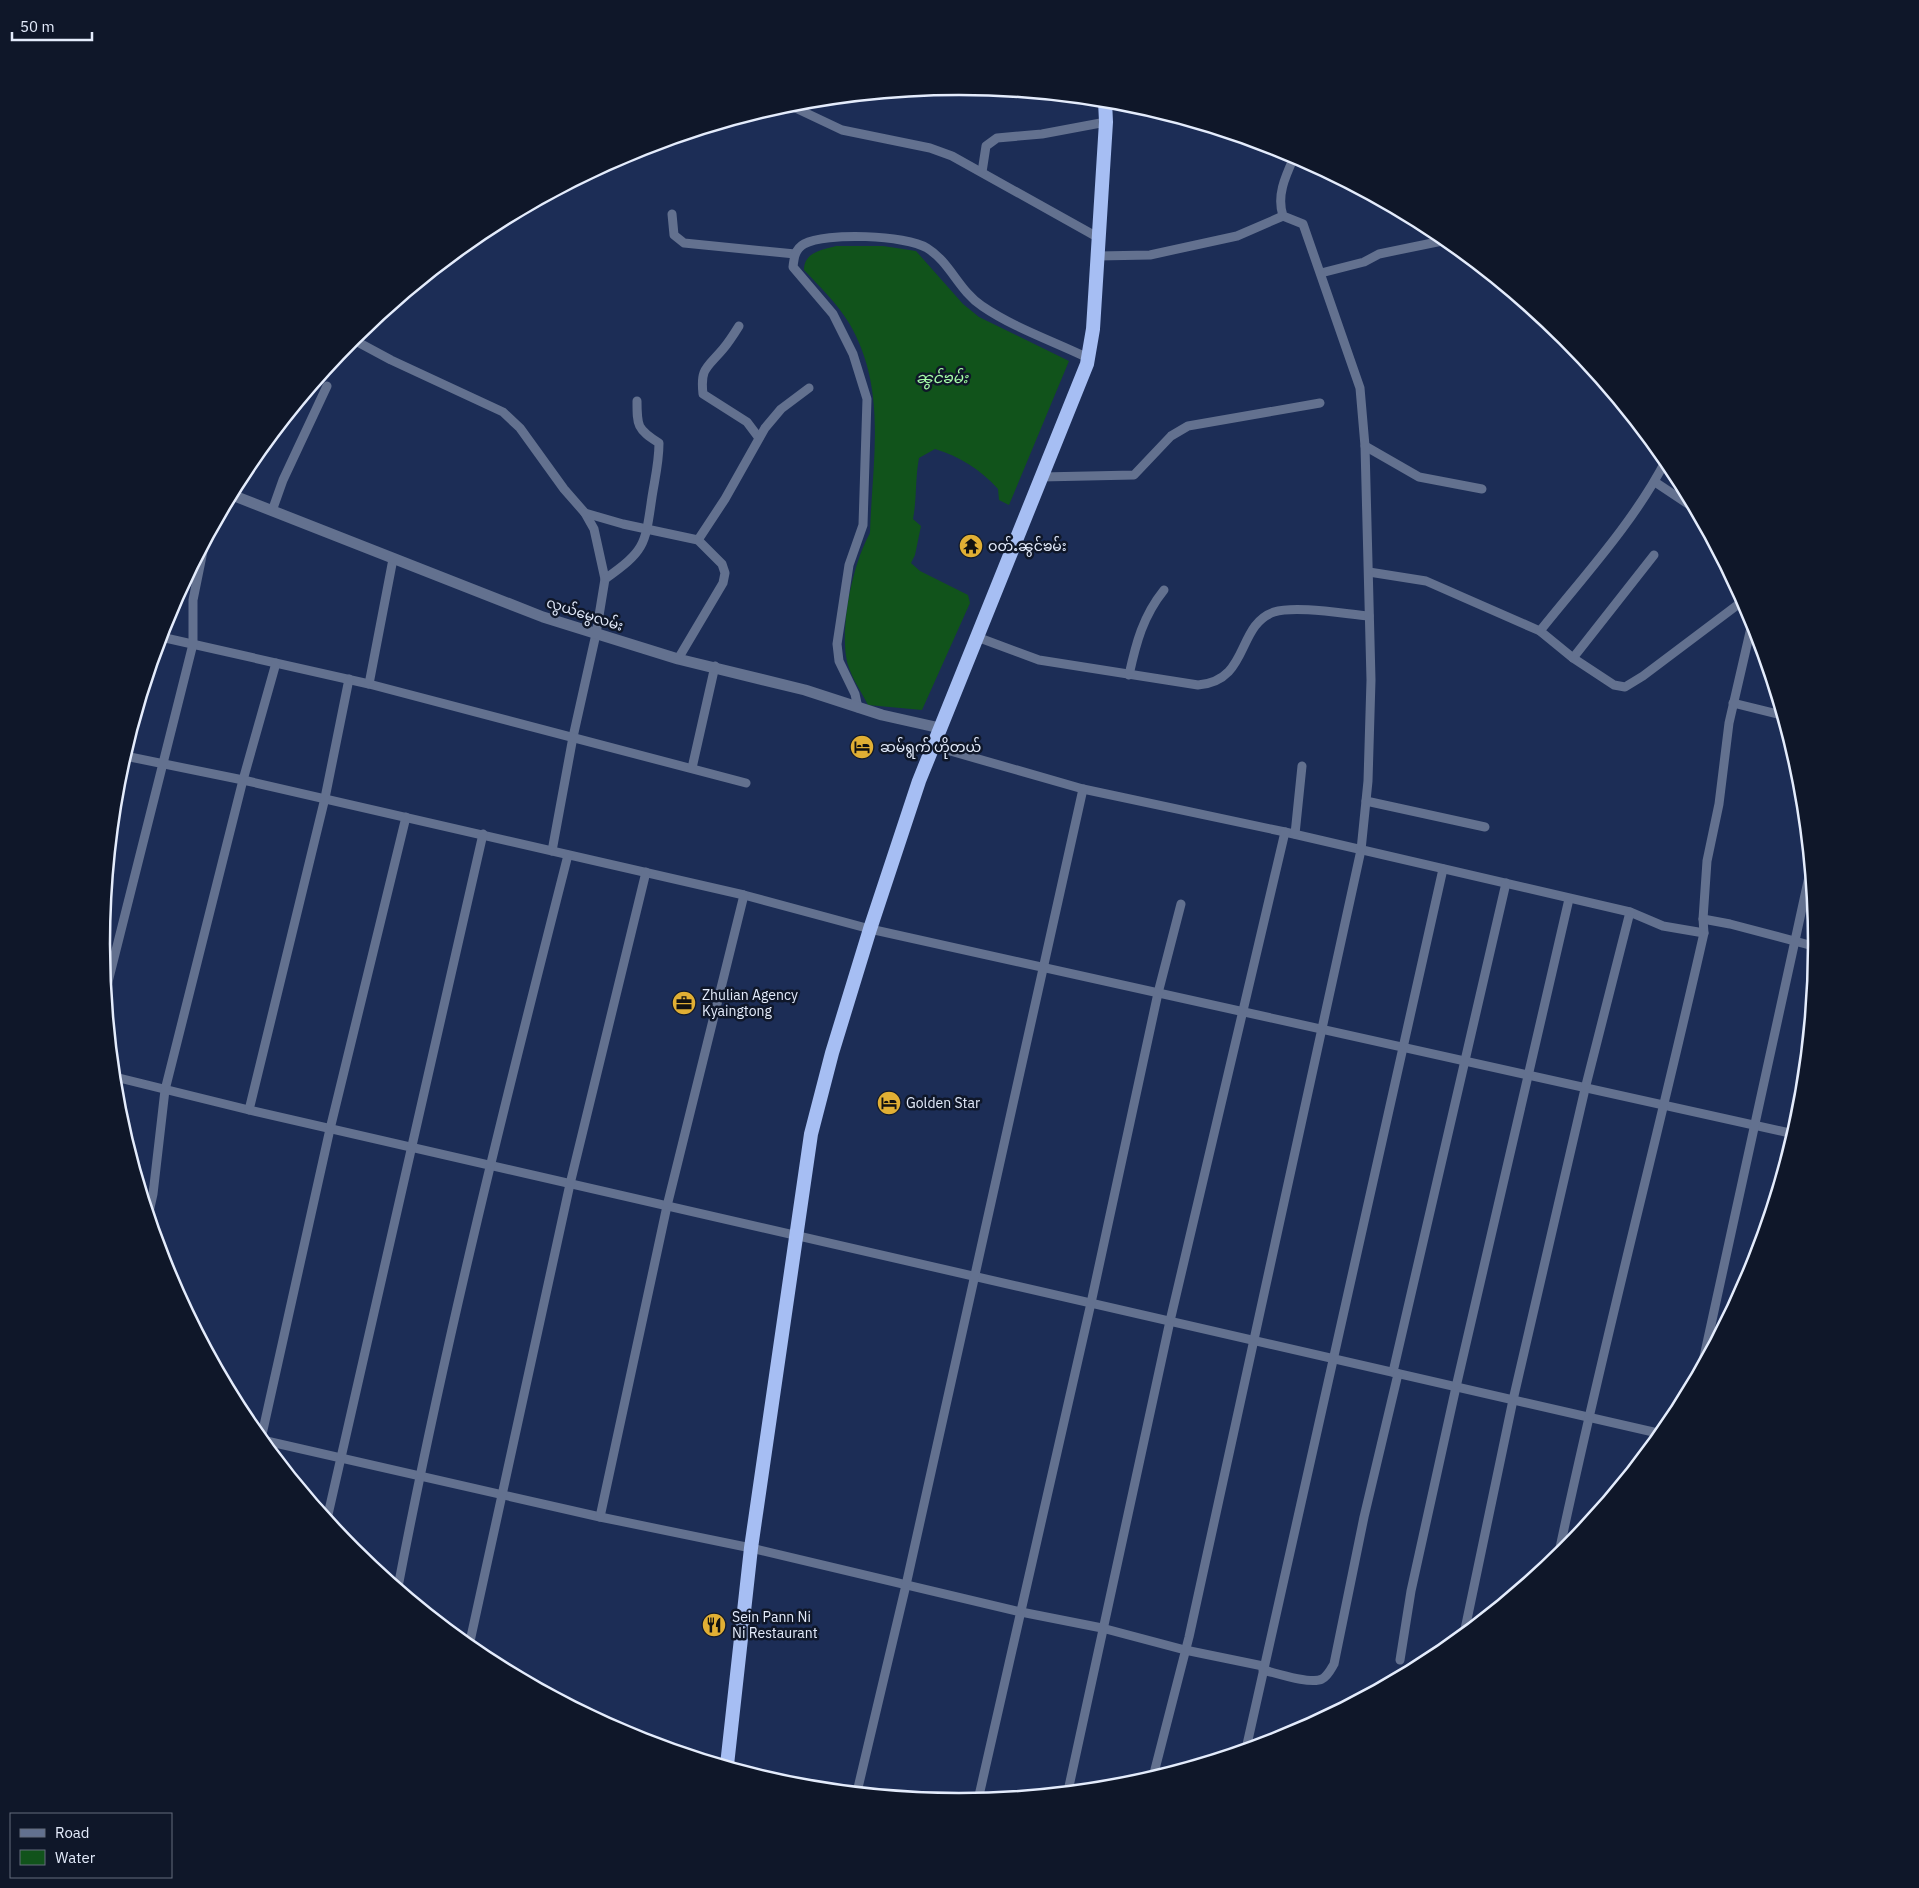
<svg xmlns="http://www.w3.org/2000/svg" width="1919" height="1888" font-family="'IBM Plex Sans','Noto Sans Myanmar',sans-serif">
	<rect width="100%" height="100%" fill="#1c2d56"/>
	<path fill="#11531b" d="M836 246H883L916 251 963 304 979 317 1069 361 1009 505 999 500 998 489C981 470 959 456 935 449L919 458C915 479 917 498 913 519L921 526 915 555 911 563 920 571 968 595 970 603 922 710 868 705C861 691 848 673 846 656 841 622 853 563 870 533 872 461 888 389 849 323 837 303 820 287 804 270 804 252 822 250 836 246Z"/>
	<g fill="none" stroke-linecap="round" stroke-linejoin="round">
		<g stroke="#63718f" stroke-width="9">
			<path d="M787 104 842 130 930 148 952 156 1099 238"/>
			<path d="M982 172 986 146 997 138 1042 134 1106 122"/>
			<path d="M672 214 674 235 684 243 795 254"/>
			<path d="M1098 256 1150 255 1237 236 1283 216"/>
			<path d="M1321 273 1364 262 1379 254 1447 240"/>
			<path d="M739 326C734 334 729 342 723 349 707 368 700 368 703 394L747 422 759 438"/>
			<path d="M352 339 391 360 503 412 520 428 564 489 585 513 594 529 605 579 596 634 573 737 552 851"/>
			<path d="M1365 446 1419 477 1482 489"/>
			<path d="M1041 477 1134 475 1171 436 1188 426 1320 403"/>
			<path d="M1655 482 1694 508"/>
			<path d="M272 511 283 480 327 386"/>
			<path d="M585 513 623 524 698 540 722 564 725 573 723 583 678 659"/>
			<path d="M698 540 725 499 765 428 781 409 809 388"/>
			<path d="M1369 572 1426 581 1540 631 1573 658 1614 685 1625 687 1643 676 1744 600"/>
			<path d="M605 579C646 550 645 545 652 497 655 478 659 462 659 443 637 429 637 426 637 401"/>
			<path d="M1540 631C1584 576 1634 522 1666 460"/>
			<path d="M161 637 369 684 746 783"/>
			<path d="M977 637 1039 660 1198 685C1250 681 1236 625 1274 612 1296 605 1345 614 1369 616"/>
			<path d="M1573 658 1654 555"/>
			<path d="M1129 675C1136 643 1143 616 1164 590"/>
			<path d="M369 684 393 559"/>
			<path d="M1733 703 1782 715"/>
			<path d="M858 708 855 694 839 661 837 644 849 565 863 525 867 399 853 354 833 314 793 267C794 258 795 249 804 244 826 232 906 235 927 248 950 262 959 291 982 306 1014 328 1053 341 1088 358"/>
			<path d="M933 746 1083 789 1285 832 1630 912 1663 926 1704 933"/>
			<path d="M125 756 243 780 744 895 870 929 1794 1134"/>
			<path d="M692 768 715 666"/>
			<path d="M1366 801 1485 827"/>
			<path d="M1295 834 1302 766"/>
			<path d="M1703 919 1730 924 1817 947"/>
			<path d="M106 990 193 644V600L204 546"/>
			<path d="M115 1077 249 1110 1662 1434"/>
			<path d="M249 1110 325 798 349 679"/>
			<path d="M149 1212 153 1194 165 1090 243 780 276 663"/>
			<path d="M1702 1366 1810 872"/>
			<path d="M1393 1372 1506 883"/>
			<path d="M261 1439 330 1129 406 817"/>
			<path d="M262 1440 600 1517 751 1548 1021 1612 1102 1628 1185 1650 1263 1666"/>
			<path d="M600 1517 667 1206 744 895"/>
			<path d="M327 1519 483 834"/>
			<path d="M1558 1557C1602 1348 1657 1141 1704 933L1703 919 1707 861 1719 804 1729 723 1753 619"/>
			<path d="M398 1587C445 1341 506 1098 568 855"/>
			<path d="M1464 1634 1513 1400 1585 1089 1630 912"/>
			<path d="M469 1646 570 1184 646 872"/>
			<path d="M1400 1660 1411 1591 1456 1387 1569 899"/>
			<path d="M1263 1670C1276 1673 1311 1685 1322 1679 1328 1676 1331 1669 1334 1664L1364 1517 1398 1374"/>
			<path d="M1246 1749 1443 869"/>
			<path d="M1153 1777 1189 1637 1361 850 1368 781 1371 680 1365 446 1360 388 1303 224 1283 216C1276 195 1286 175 1295 155"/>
			<path d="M1068 1791 1170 1321 1285 832"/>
			<path d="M857 1792 906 1585 1083 789"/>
			<path d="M978 1800 1091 1303 1158 993 1181 904"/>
		</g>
		<path stroke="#63718f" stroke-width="11" d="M232 495 543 617 678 659 805 690 882 715 940 728"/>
		<path stroke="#a6bef3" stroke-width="14" d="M727 1765 751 1548 811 1134 832 1053 870 929 919 781 1087 364 1093 329 1106 122 1105 101"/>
	</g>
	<defs>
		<g id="temple-disc" transform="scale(1.25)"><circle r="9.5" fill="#e1af34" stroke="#0f1729"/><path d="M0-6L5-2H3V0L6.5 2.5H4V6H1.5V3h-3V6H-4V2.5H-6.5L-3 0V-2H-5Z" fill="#111"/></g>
		<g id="hotel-disc" transform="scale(1.25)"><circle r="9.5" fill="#e1af34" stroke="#0f1729"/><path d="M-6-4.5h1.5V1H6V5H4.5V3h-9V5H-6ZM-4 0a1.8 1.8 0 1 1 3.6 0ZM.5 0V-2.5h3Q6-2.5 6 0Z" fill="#111"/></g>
		<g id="office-disc" transform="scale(1.25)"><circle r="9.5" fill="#e1af34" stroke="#0f1729"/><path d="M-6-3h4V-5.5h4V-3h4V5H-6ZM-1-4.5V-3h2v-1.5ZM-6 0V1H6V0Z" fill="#111"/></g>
		<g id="restaurant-disc" transform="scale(1.25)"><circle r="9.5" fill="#e1af34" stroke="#0f1729"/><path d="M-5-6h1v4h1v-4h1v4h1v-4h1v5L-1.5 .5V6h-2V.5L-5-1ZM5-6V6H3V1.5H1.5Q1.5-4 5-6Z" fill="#111"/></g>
	</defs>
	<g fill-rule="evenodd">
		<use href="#temple-disc" x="971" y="546"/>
		<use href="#hotel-disc" x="862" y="747"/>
		<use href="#office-disc" x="684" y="1003"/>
		<use href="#hotel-disc" x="889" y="1103"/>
		<use href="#restaurant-disc" x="714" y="1625"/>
	</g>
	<g text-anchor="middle" stroke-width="5" stroke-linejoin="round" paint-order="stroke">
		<g font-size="14" fill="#e4ecfc" stroke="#0f1729" text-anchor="start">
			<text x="988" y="551">ဝတ်ႉၼွင်ၶမ်း</text>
			<text x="880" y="752">ဆမ်ရွက် ဟိုတယ်</text>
			<text x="702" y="1000">Zhulian Agency<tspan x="702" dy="16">Kyaingtong</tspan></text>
			<text x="906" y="1108">Golden Star</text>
			<text x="732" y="1622">Sein Pann Ni<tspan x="732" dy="16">Ni Restaurant</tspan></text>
		</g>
		<g font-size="14" fill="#e4ecfc" stroke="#0f1729">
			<text transform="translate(585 614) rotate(18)" y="5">လွယ်မွေလမ်း</text>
		</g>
		<g font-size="15" font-style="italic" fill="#a7fdaa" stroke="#0f1729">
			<text x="942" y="383">ၼွင်ၶမ်း</text>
		</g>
	</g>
	<path d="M0 0H1919V1888H0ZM110 944a849 849 0 1 1 1698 0a849 849 0 1 1-1698 0Z" fill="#0f1729" fill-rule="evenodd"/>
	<path fill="none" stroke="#e4ecfc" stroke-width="2.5" d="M110 944a849 849 0 1 1 1698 0a849 849 0 1 1-1698 0Z"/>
	<rect x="10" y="1813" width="162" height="65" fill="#0f1729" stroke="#646c7d"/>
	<rect x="20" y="1829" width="25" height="8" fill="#63718f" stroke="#646c7d"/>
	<text x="55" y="1838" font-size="15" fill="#e4ecfc">Road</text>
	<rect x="20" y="1850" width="25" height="15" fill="#11531b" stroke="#646c7d"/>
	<text x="55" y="1863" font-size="15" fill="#e4ecfc">Water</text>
	<path d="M12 32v8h80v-8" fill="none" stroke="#e4ecfc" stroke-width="2.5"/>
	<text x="20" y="32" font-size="15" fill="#e4ecfc" stroke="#0f1729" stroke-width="4" paint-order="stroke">50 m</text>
</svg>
